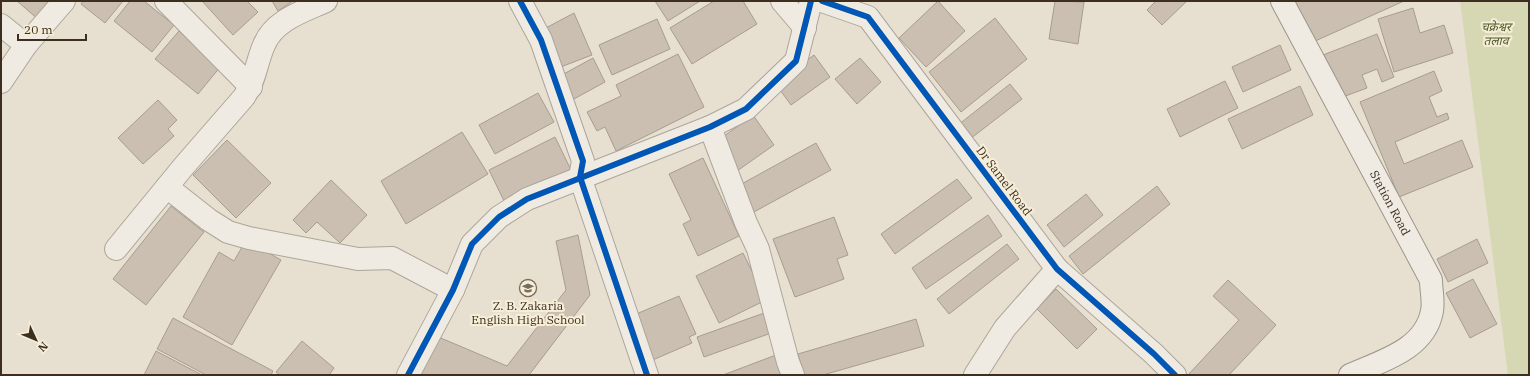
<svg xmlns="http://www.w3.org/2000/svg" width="1530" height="376" font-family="'IBM Plex Serif','Noto Sans Devanagari',serif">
	<rect width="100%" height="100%" fill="#e7e0d1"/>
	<path fill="#d6d7b3" d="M1460 1H1529V375H1508Z"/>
	<g fill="#cbbfb2" stroke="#a89c90">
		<path d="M17 1H55L39 20Z"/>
		<path d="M83 1H123L105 23 81 4Z"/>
		<path d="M130 1H144L174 25 152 52 114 21Z"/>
		<path d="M202 1H247L258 12 233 35Z"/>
		<path d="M272 1H293L278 11Z"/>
		<path d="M655 1H700L668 21Z"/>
		<path d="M714 1H743L757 24 692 64 670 28Z"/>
		<path d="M938 1 965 31 926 67 899 38Z"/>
		<path d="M1055 1 1084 2 1078 44 1049 39Z"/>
		<path d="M1156 1H1187L1162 25 1147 10Z"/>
		<path d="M1294 1H1404L1313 42Z"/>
		<path d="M1413 8 1420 33 1444 25 1453 53 1394 72 1378 19Z"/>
		<path d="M574 13 592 55 558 68 542 30Z"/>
		<path d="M995 18 1027 59 961 112 929 72Z"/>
		<path d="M657 19 670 49 612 75 599 45Z"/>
		<path d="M179 31 221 66 198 94 155 59Z"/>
		<path d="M1377 34 1394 77 1382 82 1377 69 1362 75 1367 88 1340 98 1323 55Z"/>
		<path d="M1280 45 1291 70 1243 92 1232 67Z"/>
		<path d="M678 54 704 107 616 151 605 127 597 131 587 112 621 96 616 85Z"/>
		<path d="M814 55 830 77 791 105 775 83Z"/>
		<path d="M593 58 605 82 572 100 560 76Z"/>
		<path d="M860 58 881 82 857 104 835 79Z"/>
		<path d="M1434 71 1442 91 1429 97 1437 117 1447 113 1449 119 1395 142 1404 164 1462 140 1473 167 1399 197 1360 102Z"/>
		<path d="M1225 81 1238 108 1180 137 1167 109Z"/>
		<path d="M1010 84 1022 99 970 139 958 125Z"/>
		<path d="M1300 86 1313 115 1242 149 1228 119Z"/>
		<path d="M538 93 554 122 495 154 479 125Z"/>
		<path d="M158 100 177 120 168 129 174 136 143 164 118 138Z"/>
		<path d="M753 115 774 145 737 171 716 142Z"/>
		<path d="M462 132 488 174 406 224 381 181Z"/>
		<path d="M555 137 572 172 506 205 489 170Z"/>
		<path d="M227 140 271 183 236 218 193 175Z"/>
		<path d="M816 143 831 170 752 213 738 186Z"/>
		<path d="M703 158 739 236 698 256 683 224 691 220 669 174Z"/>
		<path d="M957 179 972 198 895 254 881 234Z"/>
		<path d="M331 180 367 215 340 243 317 222 306 233 293 220Z"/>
		<path d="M1157 186 1170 204 1083 274 1069 256Z"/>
		<path d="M1086 194 1103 215 1064 247 1047 225Z"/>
		<path d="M171 206 204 232 146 305 113 279Z"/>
		<path d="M988 215 1002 236 926 289 912 268Z"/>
		<path d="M834 217 848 255 837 259 844 279 795 297 773 239Z"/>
		<path d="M578 235 590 295 529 375H418L436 336 507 366 566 290 556 241Z"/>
		<path d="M1477 239 1488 263 1448 282 1437 259Z"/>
		<path d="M246 240 281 260 232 345 183 317 219 252 234 261Z"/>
		<path d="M1007 244 1019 259 949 314 937 299Z"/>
		<path d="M743 253 766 300 719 323 696 276Z"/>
		<path d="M1473 279 1497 324 1470 338 1446 293Z"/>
		<path d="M1228 280 1276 325 1229 375H1188L1239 320 1213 296Z"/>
		<path d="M1056 289 1097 329 1077 349 1037 309Z"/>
		<path d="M679 296 696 334 689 337 692 343 648 362 629 317Z"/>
		<path d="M767 312 774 332 704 357 697 337Z"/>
		<path d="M173 318 273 371 271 375H206L157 349Z"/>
		<path d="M916 319 924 346 823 375H804L798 354Z"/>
		<path d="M302 341 334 368 329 375H280L276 372Z"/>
		<path d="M156 351 202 375H144Z"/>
		<path d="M776 355 784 375H723Z"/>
	</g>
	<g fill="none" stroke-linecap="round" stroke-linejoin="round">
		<g stroke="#ada599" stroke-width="24">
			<g id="minor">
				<path d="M166 1 251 87"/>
				<path d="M520 1 541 40 583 161 580 177 647 375"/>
				<path d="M782 1 805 28"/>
				<path d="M822 1 868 17 1057 269 1154 354 1175 375"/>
				<path d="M1 25 26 45"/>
				<path d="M1 82 26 45 64 1"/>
				<path d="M710 127 746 223 758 249 788 362 793 375"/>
				<path d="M167 187 209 220 228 232 249 238 358 259 392 258 453 290"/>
				<path d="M116 249 184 166 244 97C256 79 256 63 264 45 274 20 304 11 326 1"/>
				<path d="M408 375 453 290 472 244 499 217 527 199 710 127 746 109 796 61 811 1"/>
				<path d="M975 375 1005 328 1057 269"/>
			</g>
		</g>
		<g stroke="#9c958a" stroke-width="24">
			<g id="secondary">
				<path id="s1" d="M1282 1 1431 280C1431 290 1434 302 1432 311 1425 350 1381 361 1350 375"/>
			</g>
		</g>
		<use href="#minor" stroke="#efebe3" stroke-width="22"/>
		<use href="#secondary" stroke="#efebe3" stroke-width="22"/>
		<g stroke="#f7eed8" stroke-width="8">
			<g id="cycleway">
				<path d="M520 1 541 40 583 161 580 177 647 375"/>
				<path d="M822 1 868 17 1057 269 1154 354 1175 375"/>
				<path d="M408 375 453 290 472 244 499 217 527 199 710 127 746 109 796 61 811 1"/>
			</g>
		</g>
		<use href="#cycleway" stroke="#0057b8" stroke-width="6"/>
	</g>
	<defs>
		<g id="school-ring" transform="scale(0.9)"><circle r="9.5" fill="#f7eed8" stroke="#786c5e" stroke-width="1.5"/><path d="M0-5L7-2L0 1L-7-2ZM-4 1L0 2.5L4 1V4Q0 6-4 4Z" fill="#786c5e"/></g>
	</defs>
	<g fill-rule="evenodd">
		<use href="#school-ring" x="528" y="288"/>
	</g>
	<g text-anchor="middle" stroke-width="4" stroke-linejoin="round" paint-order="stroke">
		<g font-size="12" font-style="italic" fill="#4d5a26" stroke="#f7eed8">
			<text x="1496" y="31">चक्रेश्वर<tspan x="1496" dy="14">तलाव</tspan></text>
		</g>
		<g font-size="12" fill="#3d2e20" stroke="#f7eed8">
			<text transform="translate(1004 181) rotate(53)" y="4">Dr Samel Road</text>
			<text dy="4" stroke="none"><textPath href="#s1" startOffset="229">Station Road</textPath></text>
		</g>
		<g font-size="12" fill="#3d2e20" stroke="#f7eed8">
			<text x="528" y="310">Z. B. Zakaria<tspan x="528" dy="14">English High School</tspan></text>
		</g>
	</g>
	<rect width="1530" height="376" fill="none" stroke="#3d2e20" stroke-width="4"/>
	<g transform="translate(36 340) rotate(134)" stroke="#f7eed8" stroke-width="3" paint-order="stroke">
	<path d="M0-3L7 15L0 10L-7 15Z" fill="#3d2e20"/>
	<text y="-6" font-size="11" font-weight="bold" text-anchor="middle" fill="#3d2e20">N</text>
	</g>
	<path d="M18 34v6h68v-6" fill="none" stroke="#3d2e20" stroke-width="2"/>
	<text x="24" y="34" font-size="12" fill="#3d2e20" stroke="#f7eed8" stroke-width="3" paint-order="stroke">20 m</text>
</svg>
